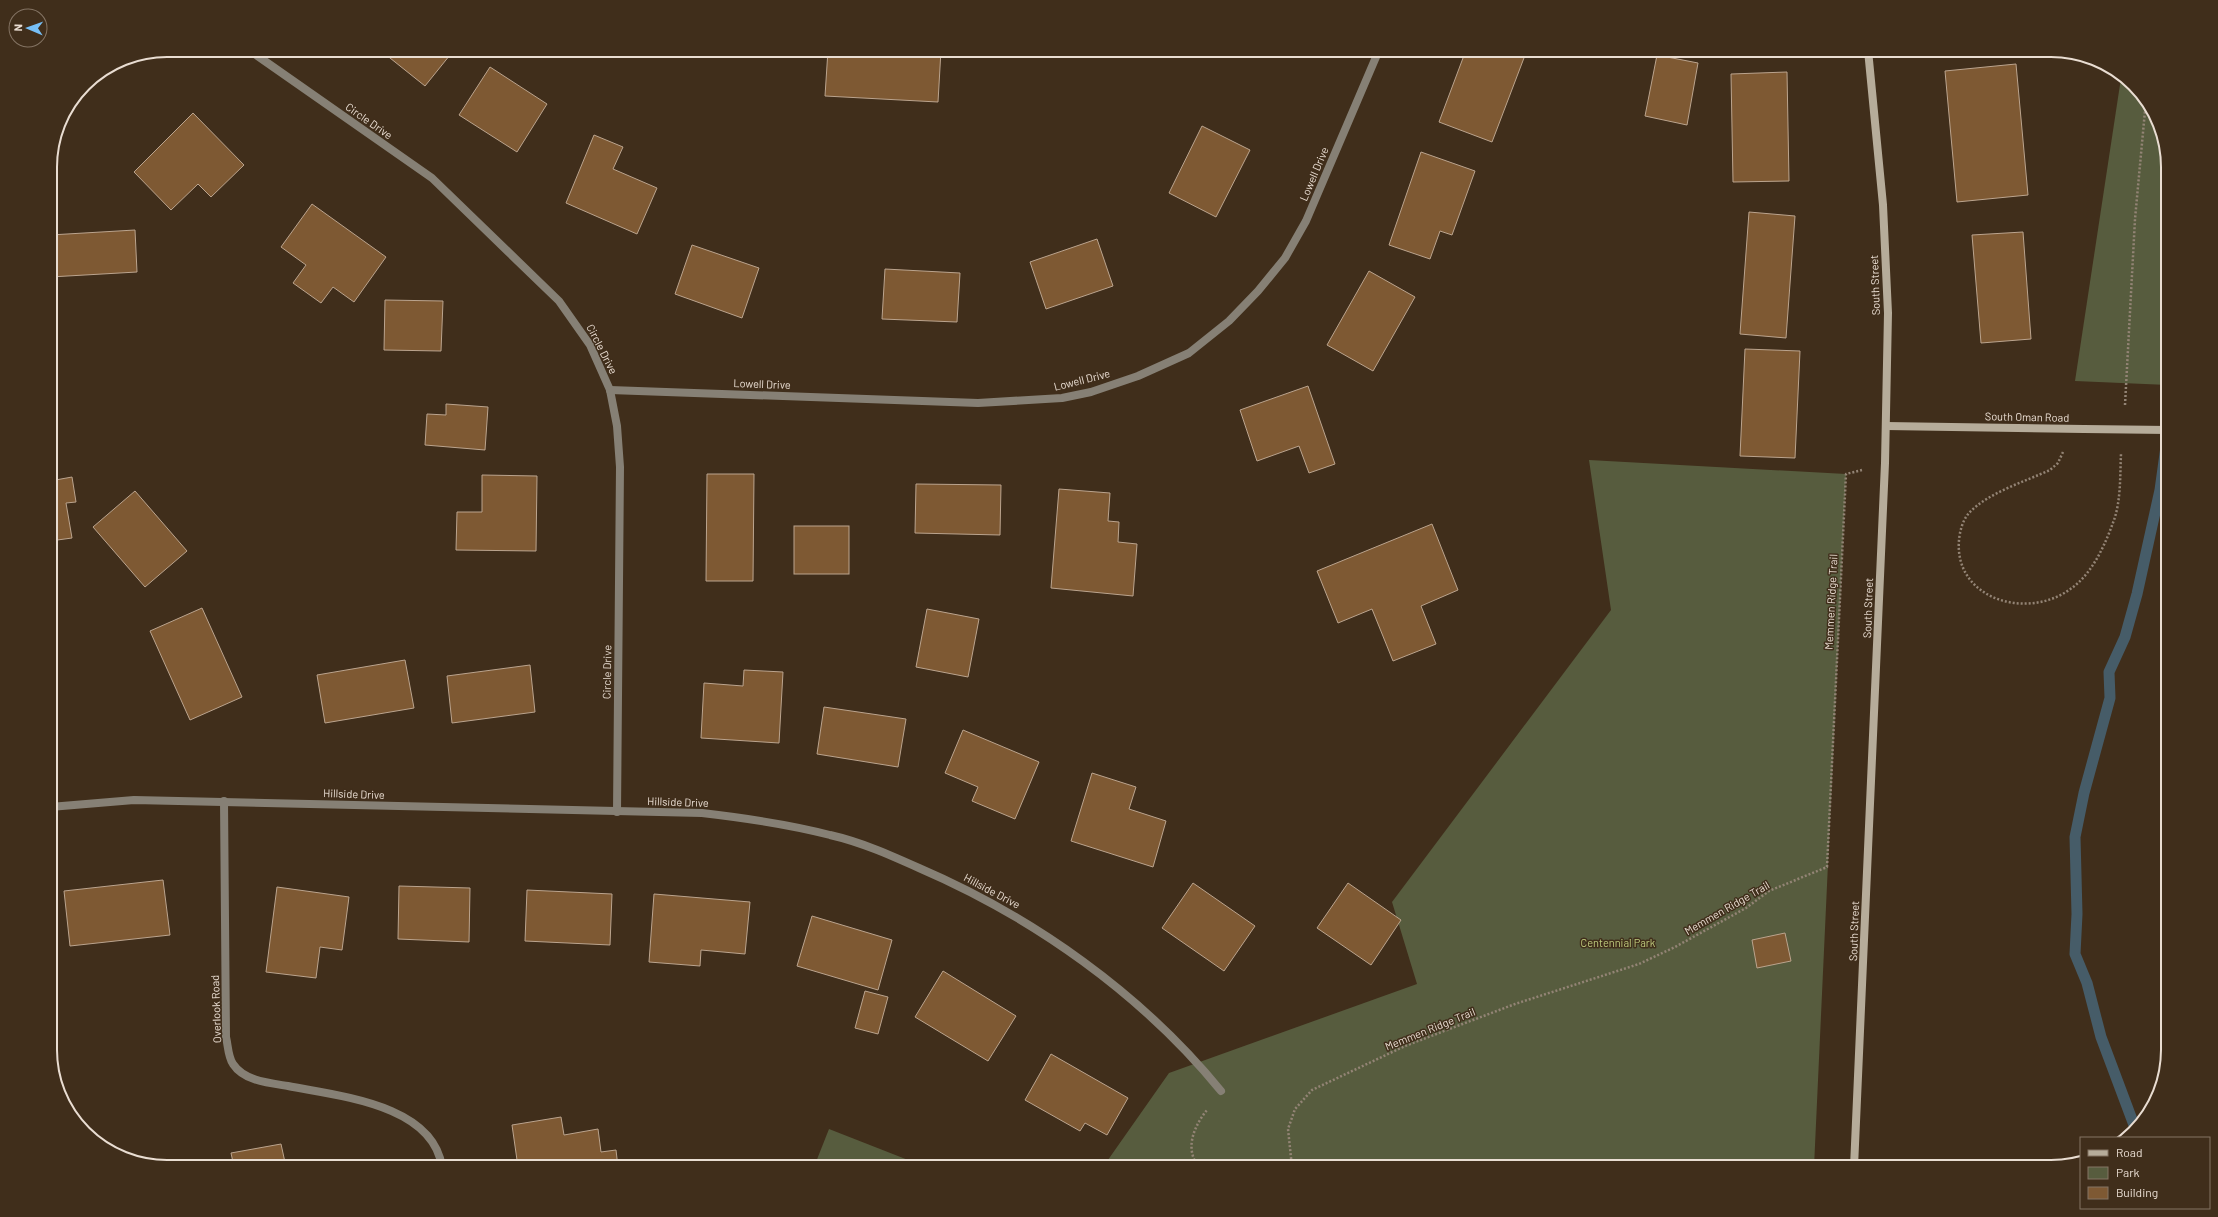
<svg xmlns="http://www.w3.org/2000/svg" width="2218" height="1217" font-family="Barlow,sans-serif">
	<rect width="100%" height="100%" fill="#402e1b"/>
	<g fill="#575c3e">
		<path d="M2121 78 2148 102 2168 160V385L2075 381Z"/>
		<path d="M1589 460 1846 474 1814 1167H1103L1169 1073 1417 984 1392 902 1611 610Z"/>
		<path d="M829 1129 926 1167H814Z"/>
	</g>
	<g fill="none" stroke-linecap="round" stroke-linejoin="round">
		<path stroke="#465c68" stroke-width="11" d="M2134 1125 2101 1037 2087 983 2075 954 2077 914 2075 837 2084 793 2110 698 2109 672 2125 637 2137 594 2160 490 2168 432"/>
	</g>
	<g fill="#7e5933" stroke="#bba48e">
		<path d="M380 50H454L425 86Z"/>
		<path d="M828 50 883 53 884 50H941L938 102 825 96Z"/>
		<path d="M1466 50H1527L1492 142 1439 122Z"/>
		<path d="M1657 55 1698 63 1687 125 1645 116Z"/>
		<path d="M2016 64 2028 195 1957 202 1945 71Z"/>
		<path d="M490 67 547 104 517 152 459 115Z"/>
		<path d="M1787 72 1789 181 1733 182 1731 74Z"/>
		<path d="M193 113 244 165 211 197 198 184 171 210 134 172Z"/>
		<path d="M1202 126 1250 150 1216 217 1169 193Z"/>
		<path d="M594 135 623 147 613 169 657 188 637 234 566 203Z"/>
		<path d="M1421 152 1475 171 1452 235 1440 231 1430 259 1389 245Z"/>
		<path d="M312 204 386 257 354 302 333 287 321 303 293 283 306 265 281 247Z"/>
		<path d="M1749 212 1795 216 1786 338 1740 334Z"/>
		<path d="M135 230 137 272 50 277V235Z"/>
		<path d="M2023 232 2031 339 1981 343 1972 235Z"/>
		<path d="M1097 239 1113 286 1046 309 1030 262Z"/>
		<path d="M692 245 759 268 742 318 675 294Z"/>
		<path d="M885 269 960 273 957 322 882 319Z"/>
		<path d="M1369 271 1415 297 1373 371 1327 345Z"/>
		<path d="M385 300 443 301 441 351 384 350Z"/>
		<path d="M1745 349 1800 351 1795 458 1740 456Z"/>
		<path d="M1308 386 1335 464 1309 473 1299 446 1257 461 1240 410Z"/>
		<path d="M446 404 488 407 485 450 425 445 427 414 446 415Z"/>
		<path d="M707 474H754L753 581H706Z"/>
		<path d="M482 475 537 476 536 551 456 550 457 512H482Z"/>
		<path d="M72 477 76 502 66 503 72 538 50 541V481Z"/>
		<path d="M916 484 1001 485 1000 535 915 533Z"/>
		<path d="M1059 489 1110 493 1108 521 1119 522 1118 542 1137 544 1133 596 1051 588Z"/>
		<path d="M135 491 187 551 145 587 93 527Z"/>
		<path d="M1432 524 1458 590 1421 606 1436 644 1393 661 1372 609 1338 623 1317 571Z"/>
		<rect x="794" y="526" width="55" height="48"/>
		<path d="M202 608 242 697 190 720 150 631Z"/>
		<path d="M927 609 979 619 968 677 916 667Z"/>
		<path d="M405 660 414 708 325 723 317 675Z"/>
		<path d="M530 665 535 712 452 723 447 676Z"/>
		<path d="M744 670 783 672 779 743 701 738 704 683 743 686Z"/>
		<path d="M824 707 906 719 898 767 817 754Z"/>
		<path d="M963 730 1039 762 1015 819 972 801 978 787 945 773Z"/>
		<path d="M1092 773 1136 787 1129 809 1166 821 1153 867 1071 841Z"/>
		<path d="M163 880 170 935 70 946 64 891Z"/>
		<path d="M1193 883 1255 926 1224 971 1162 928Z"/>
		<path d="M1348 883 1401 920 1371 965 1317 928Z"/>
		<path d="M399 886 470 888 469 942 398 939Z"/>
		<path d="M277 887 349 897 342 950 320 947 316 978 266 972Z"/>
		<path d="M527 890 612 894 610 945 525 941Z"/>
		<path d="M654 894 750 902 745 954 701 950 700 966 649 962Z"/>
		<path d="M812 916 892 940 878 990 797 966Z"/>
		<path d="M1785 933 1791 961 1757 968 1752 940Z"/>
		<path d="M943 971 1016 1016 988 1061 915 1017Z"/>
		<path d="M865 991 888 997 878 1034 855 1028Z"/>
		<path d="M1051 1054 1128 1098 1107 1135 1085 1123 1080 1131 1025 1100Z"/>
		<path d="M561 1117 564 1135 598 1129 601 1152 616 1150 618 1167H518L512 1125Z"/>
		<path d="M281 1144 286 1167H234L231 1153Z"/>
	</g>
	<g fill="none" stroke-linecap="round" stroke-linejoin="round">
		<g stroke="#938475" stroke-width="2.5" stroke-dasharray="2 2" stroke-linecap="butt">
			<path d="M2125 405 2135 219 2146 100"/>
			<path d="M2063 452 2058 463 2050 470C2026 481 1988 493 1970 512 1963 519 1960 530 1959 540 1954 599 2026 620 2069 590 2092 575 2105 545 2114 520 2121 500 2120 475 2121 454"/>
			<path d="M1199 1167C1184 1149 1194 1126 1207 1110"/>
			<path d="M1292 1167 1288 1129 1295 1109 1312 1090 1405 1046 1515 1004 1639 964 1675 947 1746 908 1769 891 1827 867 1846 474 1862 470"/>
		</g>
		<g stroke="#868075" stroke-width="8">
			<path d="M249 50 432 178 559 301 590 345 610 390 617 426 620 467 617 812"/>
			<path d="M610 390 978 403 1062 398 1091 392 1138 376 1189 353 1229 321 1258 291 1285 258 1306 221 1379 50"/>
			<path d="M224 801 226 1037C228 1045 228 1057 233 1064 244 1081 269 1083 288 1086 338 1096 433 1104 442 1167"/>
			<path d="M50 807 134 800 702 813C745 818 788 824 830 835 861 842 890 855 919 868 1033 917 1142 994 1221 1091"/>
		</g>
		<g stroke="#b6ac9a" stroke-width="8">
			<path d="M1886 426 2084 429"/>
			<path d="M1854 1167 1885 463 1888 313 1883 205 1868 50"/>
		</g>
		<path stroke="#b6ac9a" stroke-width="8" d="M2084 429 2168 430"/>
	</g>
	<g text-anchor="middle" stroke-width="3" stroke-linejoin="round" paint-order="stroke">
		<g font-size="11" fill="#e9ddd2" stroke="#402e1b">
			<text transform="translate(369 121) rotate(35)" y="4">Circle Drive</text>
			<text transform="translate(1314 174) rotate(-67)" y="4">Lowell Drive</text>
			<text transform="translate(1875 285) rotate(-92)" y="4">South Street</text>
			<text transform="translate(602 349) rotate(63)" y="4">Circle Drive</text>
			<text transform="translate(1082 380) rotate(-14)" y="4">Lowell Drive</text>
			<text transform="translate(762 384) rotate(2)" y="4">Lowell Drive</text>
			<text transform="translate(2027 417) rotate(1)" y="4">South Oman Road</text>
			<text transform="translate(1831 602) rotate(-87)" y="4">Memmen Ridge Trail</text>
			<text transform="translate(1868 608) rotate(-88)" y="4">South Street</text>
			<text transform="translate(607 672) rotate(-89)" y="4">Circle Drive</text>
			<text transform="translate(354 794) rotate(2)" y="4">Hillside Drive</text>
			<text transform="translate(678 802) rotate(2)" y="4">Hillside Drive</text>
			<text transform="translate(992 891) rotate(28)" y="4">Hillside Drive</text>
			<text transform="translate(1727 908) rotate(-30)" y="4">Memmen Ridge Trail</text>
			<text transform="translate(1854 931) rotate(-88)" y="4">South Street</text>
			<text transform="translate(216 1009) rotate(-92)" y="4">Overlook Road</text>
			<text transform="translate(1430 1029) rotate(-22)" y="4">Memmen Ridge Trail</text>
		</g>
		<g font-size="11" fill="#becb7d" stroke="#402e1b">
			<text x="1618" y="947">Centennial Park</text>
		</g>
	</g>
	<path d="M0 0H2218V1217H0ZM167 57H2051A110 110 0 0 1 2161 167V1050A110 110 0 0 1 2051 1160H167A110 110 0 0 1 57 1050V167A110 110 0 0 1 167 57Z" fill="#402e1b" fill-rule="evenodd"/>
	<path fill="none" stroke="#e9ddd2" stroke-width="2" d="M167 57H2051A110 110 0 0 1 2161 167V1050A110 110 0 0 1 2051 1160H167A110 110 0 0 1 57 1050V167A110 110 0 0 1 167 57Z"/>
	<rect x="2080" y="1137" width="130" height="72" fill="#402e1b" stroke="#847464"/>
	<rect x="2088" y="1150" width="20" height="6" fill="#b6ac9a" stroke="#847464"/>
	<text x="2116" y="1157" font-size="12" fill="#e9ddd2">Road</text>
	<rect x="2088" y="1167" width="20" height="12" fill="#575c3e" stroke="#847464"/>
	<text x="2116" y="1177" font-size="12" fill="#e9ddd2">Park</text>
	<rect x="2088" y="1187" width="20" height="12" fill="#7e5933" stroke="#847464"/>
	<text x="2116" y="1197" font-size="12" fill="#e9ddd2">Building</text>
	<g transform="translate(28 28) rotate(272)"><circle r="19" fill="#402e1b" stroke="#847464"/>
	<path d="M0-3L7 15L0 10L-7 15Z" fill="#77c0f7"/>
	<text y="-6" font-size="11" font-weight="bold" text-anchor="middle" fill="#e9ddd2">N</text>
	</g>
</svg>
